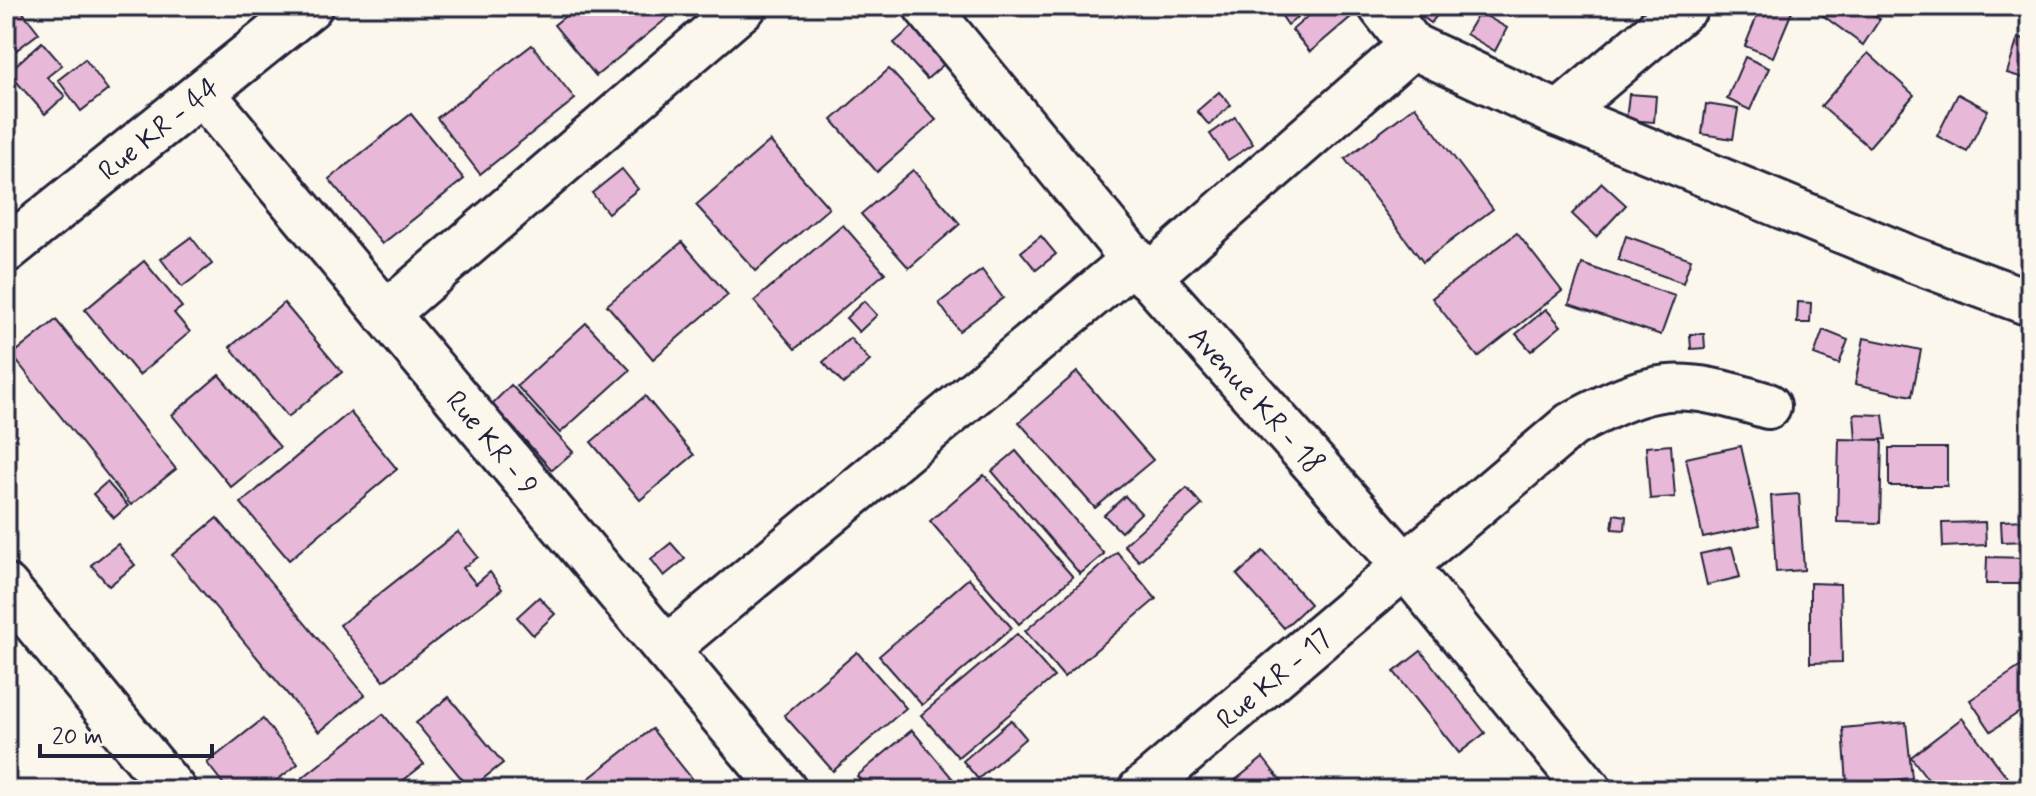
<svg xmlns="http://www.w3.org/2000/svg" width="2036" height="796" font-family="Mynerve,sans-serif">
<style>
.building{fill:#e8b8d8;stroke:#22223b;stroke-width:2}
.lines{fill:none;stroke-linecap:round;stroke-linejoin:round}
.minor-casing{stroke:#22223b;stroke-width:50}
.minor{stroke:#fbf7ec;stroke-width:44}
.labels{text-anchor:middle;stroke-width:6;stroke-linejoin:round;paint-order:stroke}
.street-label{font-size:28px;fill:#22223b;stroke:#fbf7ec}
</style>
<rect width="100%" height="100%" fill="#fbf7ec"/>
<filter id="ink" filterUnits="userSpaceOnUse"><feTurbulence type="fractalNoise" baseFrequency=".0125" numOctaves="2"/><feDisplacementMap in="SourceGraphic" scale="16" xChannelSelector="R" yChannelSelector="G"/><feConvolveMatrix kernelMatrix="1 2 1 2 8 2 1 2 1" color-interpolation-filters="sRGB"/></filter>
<g filter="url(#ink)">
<!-- building -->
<g class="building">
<path d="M6,6H18L39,33L6,58Z"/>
<path d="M578,6H671L676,11L596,76L554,25Z"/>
<path d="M1275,6H1311L1288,25Z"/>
<path d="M1320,6H1344L1352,16L1310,52L1292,30Z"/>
<path d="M1408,6H1444L1431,23Z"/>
<path d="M1761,6L1793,9L1773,57L1745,46Z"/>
<path d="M1810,6H1861L1880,19L1863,45Z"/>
<path d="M1479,12L1507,28L1495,51L1466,34Z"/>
<path d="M920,20L952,57L927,79L894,43Z"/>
<path d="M2018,38L2030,42V80L2007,73Z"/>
<path d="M42,42L62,65L47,77L65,96L45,114L8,72Z"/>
<path d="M532,45L575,99L480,174L437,118Z"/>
<path d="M1868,53L1914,95L1869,147L1821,106Z"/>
<path d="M1745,57L1769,68L1750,110L1727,99Z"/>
<path d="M85,59L108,90L81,111L58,80Z"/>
<path d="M889,69L936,120L877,172L832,120Z"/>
<path d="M1219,92L1231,105L1209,125L1197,111Z"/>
<path d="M1629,94L1656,96L1654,122L1626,120Z"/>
<path d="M1958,94L1988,110L1967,152L1937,136Z"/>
<path d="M1706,104L1738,109L1733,139L1702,134Z"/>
<path d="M1415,106L1493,209L1423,262L1345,159Z"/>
<path d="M411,114L464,179L382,244L329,179Z"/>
<path d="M1235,117L1253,144L1228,160L1210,134Z"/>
<path d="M770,141L829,208L756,271L696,205Z"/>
<path d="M622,169L638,189L608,213L592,193Z"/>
<path d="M913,170L960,224L909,268L861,214Z"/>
<path d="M1602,183L1626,205L1596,237L1572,214Z"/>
<path d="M843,225L885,273L795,349L754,301Z"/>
<path d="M1517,233L1562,291L1478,357L1432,298Z"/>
<path d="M1041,236L1056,254L1036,270L1021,252Z"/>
<path d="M1626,236L1691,259L1683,283L1618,260Z"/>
<path d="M191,237L212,264L182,287L161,259Z"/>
<path d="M682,242L728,295L653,359L607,305Z"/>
<path d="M144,261L182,307L174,313L190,332L139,375L85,310Z"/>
<path d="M1582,264L1675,296L1661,335L1569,304Z"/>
<path d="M982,270L1003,298L959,331L939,303Z"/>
<path d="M864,301L877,315L859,332L846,318Z"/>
<path d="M1798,302L1811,303L1810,323H1797Z"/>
<path d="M284,303L342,372L288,417L230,347Z"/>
<path d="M1546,309L1561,326L1531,351L1516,334Z"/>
<path d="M56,320L176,469L131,505L12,355Z"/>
<path d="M586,323L630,370L560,433L517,386Z"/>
<path d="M1823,330L1848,340L1839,364L1814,355Z"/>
<path d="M1690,334H1704L1705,348L1691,349Z"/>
<path d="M850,338L870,361L843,384L823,362Z"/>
<path d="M1864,338L1921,350L1912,396L1855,384Z"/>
<path d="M1077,372L1153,460L1095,508L1019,422Z"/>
<path d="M219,375L280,447L231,487L172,415Z"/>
<path d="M511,385L573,452L552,470L492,404Z"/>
<path d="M645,396L694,455L640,500L591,442Z"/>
<path d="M350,412L397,469L289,560L241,503Z"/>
<path d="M1854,414L1883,415L1886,439L1856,441Z"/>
<path d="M1839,439L1882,440L1880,523L1837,522Z"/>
<path d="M1671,445L1675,497L1650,499L1646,447Z"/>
<path d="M1741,446L1759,526L1703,538L1686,458Z"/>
<rect x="1889" y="448" width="58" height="38"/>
<path d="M1016,451L1104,554L1080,574L992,471Z"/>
<path d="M984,475L1073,577L1019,624L930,521Z"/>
<path d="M107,482L128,506L114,518L93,494Z"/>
<path d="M1187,488L1202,505L1139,561L1124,545Z"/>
<path d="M1799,494L1804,570L1776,572L1771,496Z"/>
<path d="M1125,496L1141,513L1121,532L1104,515Z"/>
<path d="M1614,514L1626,516L1625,530L1612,529Z"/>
<path d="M217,518L365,695L319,732L172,555Z"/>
<path d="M2029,520V541L2002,542L2001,521Z"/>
<path d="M1985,522L1986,545L1943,547L1942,523Z"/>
<path d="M458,532L478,557L463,568L476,584L490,572L502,589L384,681L340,625Z"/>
<path d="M671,543L685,559L664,576L651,559Z"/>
<path d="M118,544L135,565L109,586L91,565Z"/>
<path d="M1732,547L1740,577L1707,585L1700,554Z"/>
<path d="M1263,551L1310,604L1284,628L1237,575Z"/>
<path d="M1117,552L1156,599L1064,677L1025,631Z"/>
<path d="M1987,557L2030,558V584H1986Z"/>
<path d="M969,578L1012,628L922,705L879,656Z"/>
<path d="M1810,583L1840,584L1842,662L1810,663Z"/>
<path d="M539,597L555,614L533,635L517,617Z"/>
<path d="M1017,634L1054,677L958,757L921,715Z"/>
<path d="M1421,651L1485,733L1459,753L1394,672Z"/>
<path d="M857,652L906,708L833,771L784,715Z"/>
<path d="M2030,660V705L1991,731L1970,700Z"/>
<path d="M449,697L503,763L470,789L416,723Z"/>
<path d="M383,714L424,764L391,790H287Z"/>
<path d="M1962,718L2017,790H1936L1911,757Z"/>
<path d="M263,719L298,764L264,790H228L207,763Z"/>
<path d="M1011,720L1026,738L978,779L963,761Z"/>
<path d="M1906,722L1912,778L1847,784L1843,728Z"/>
<path d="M652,729L697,785L691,790H574Z"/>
<path d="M912,730L962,790H869L857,776Z"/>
<path d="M1263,758L1288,790H1223Z"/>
</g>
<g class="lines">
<defs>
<g id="minor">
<path d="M926,6L1134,260L1405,566L1589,790"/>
<path d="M1381,6L1412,46"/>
<path d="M202,93L784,790"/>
<path d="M1559,114L1686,6"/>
<path d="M6,250L310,6"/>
<path d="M1148,277L1412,46L1559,114L1914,260L2030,303"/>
<path d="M386,314L744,6"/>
<path d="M6,587L173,790"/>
<path d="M666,649L1134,260"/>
<path d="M1141,790L1571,425C1655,380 1677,378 1768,406"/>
</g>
</defs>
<!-- minor casing -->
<use href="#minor" class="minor-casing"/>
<!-- minor -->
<use href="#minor" class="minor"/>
</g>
</g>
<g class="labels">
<!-- street labels -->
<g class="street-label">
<text transform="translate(158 128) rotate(-39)" y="10">Rue KR - 44</text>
<text transform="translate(1257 399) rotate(48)" y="10">Avenue KR - 18</text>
<text transform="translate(493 442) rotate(50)" y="10">Rue KR - 9</text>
<text transform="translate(1273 678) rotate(-40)" y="10">Rue KR - 17</text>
</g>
</g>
<!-- margin -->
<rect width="2036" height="796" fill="none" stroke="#fbf7ec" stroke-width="32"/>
<rect x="16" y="16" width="2004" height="764" fill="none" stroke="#22223b" stroke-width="3" filter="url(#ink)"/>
<!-- scale -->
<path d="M40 744v12h172v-12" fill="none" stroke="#22223b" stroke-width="4"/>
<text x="52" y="744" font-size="24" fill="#22223b" stroke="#fbf7ec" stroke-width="6" paint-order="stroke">20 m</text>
</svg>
